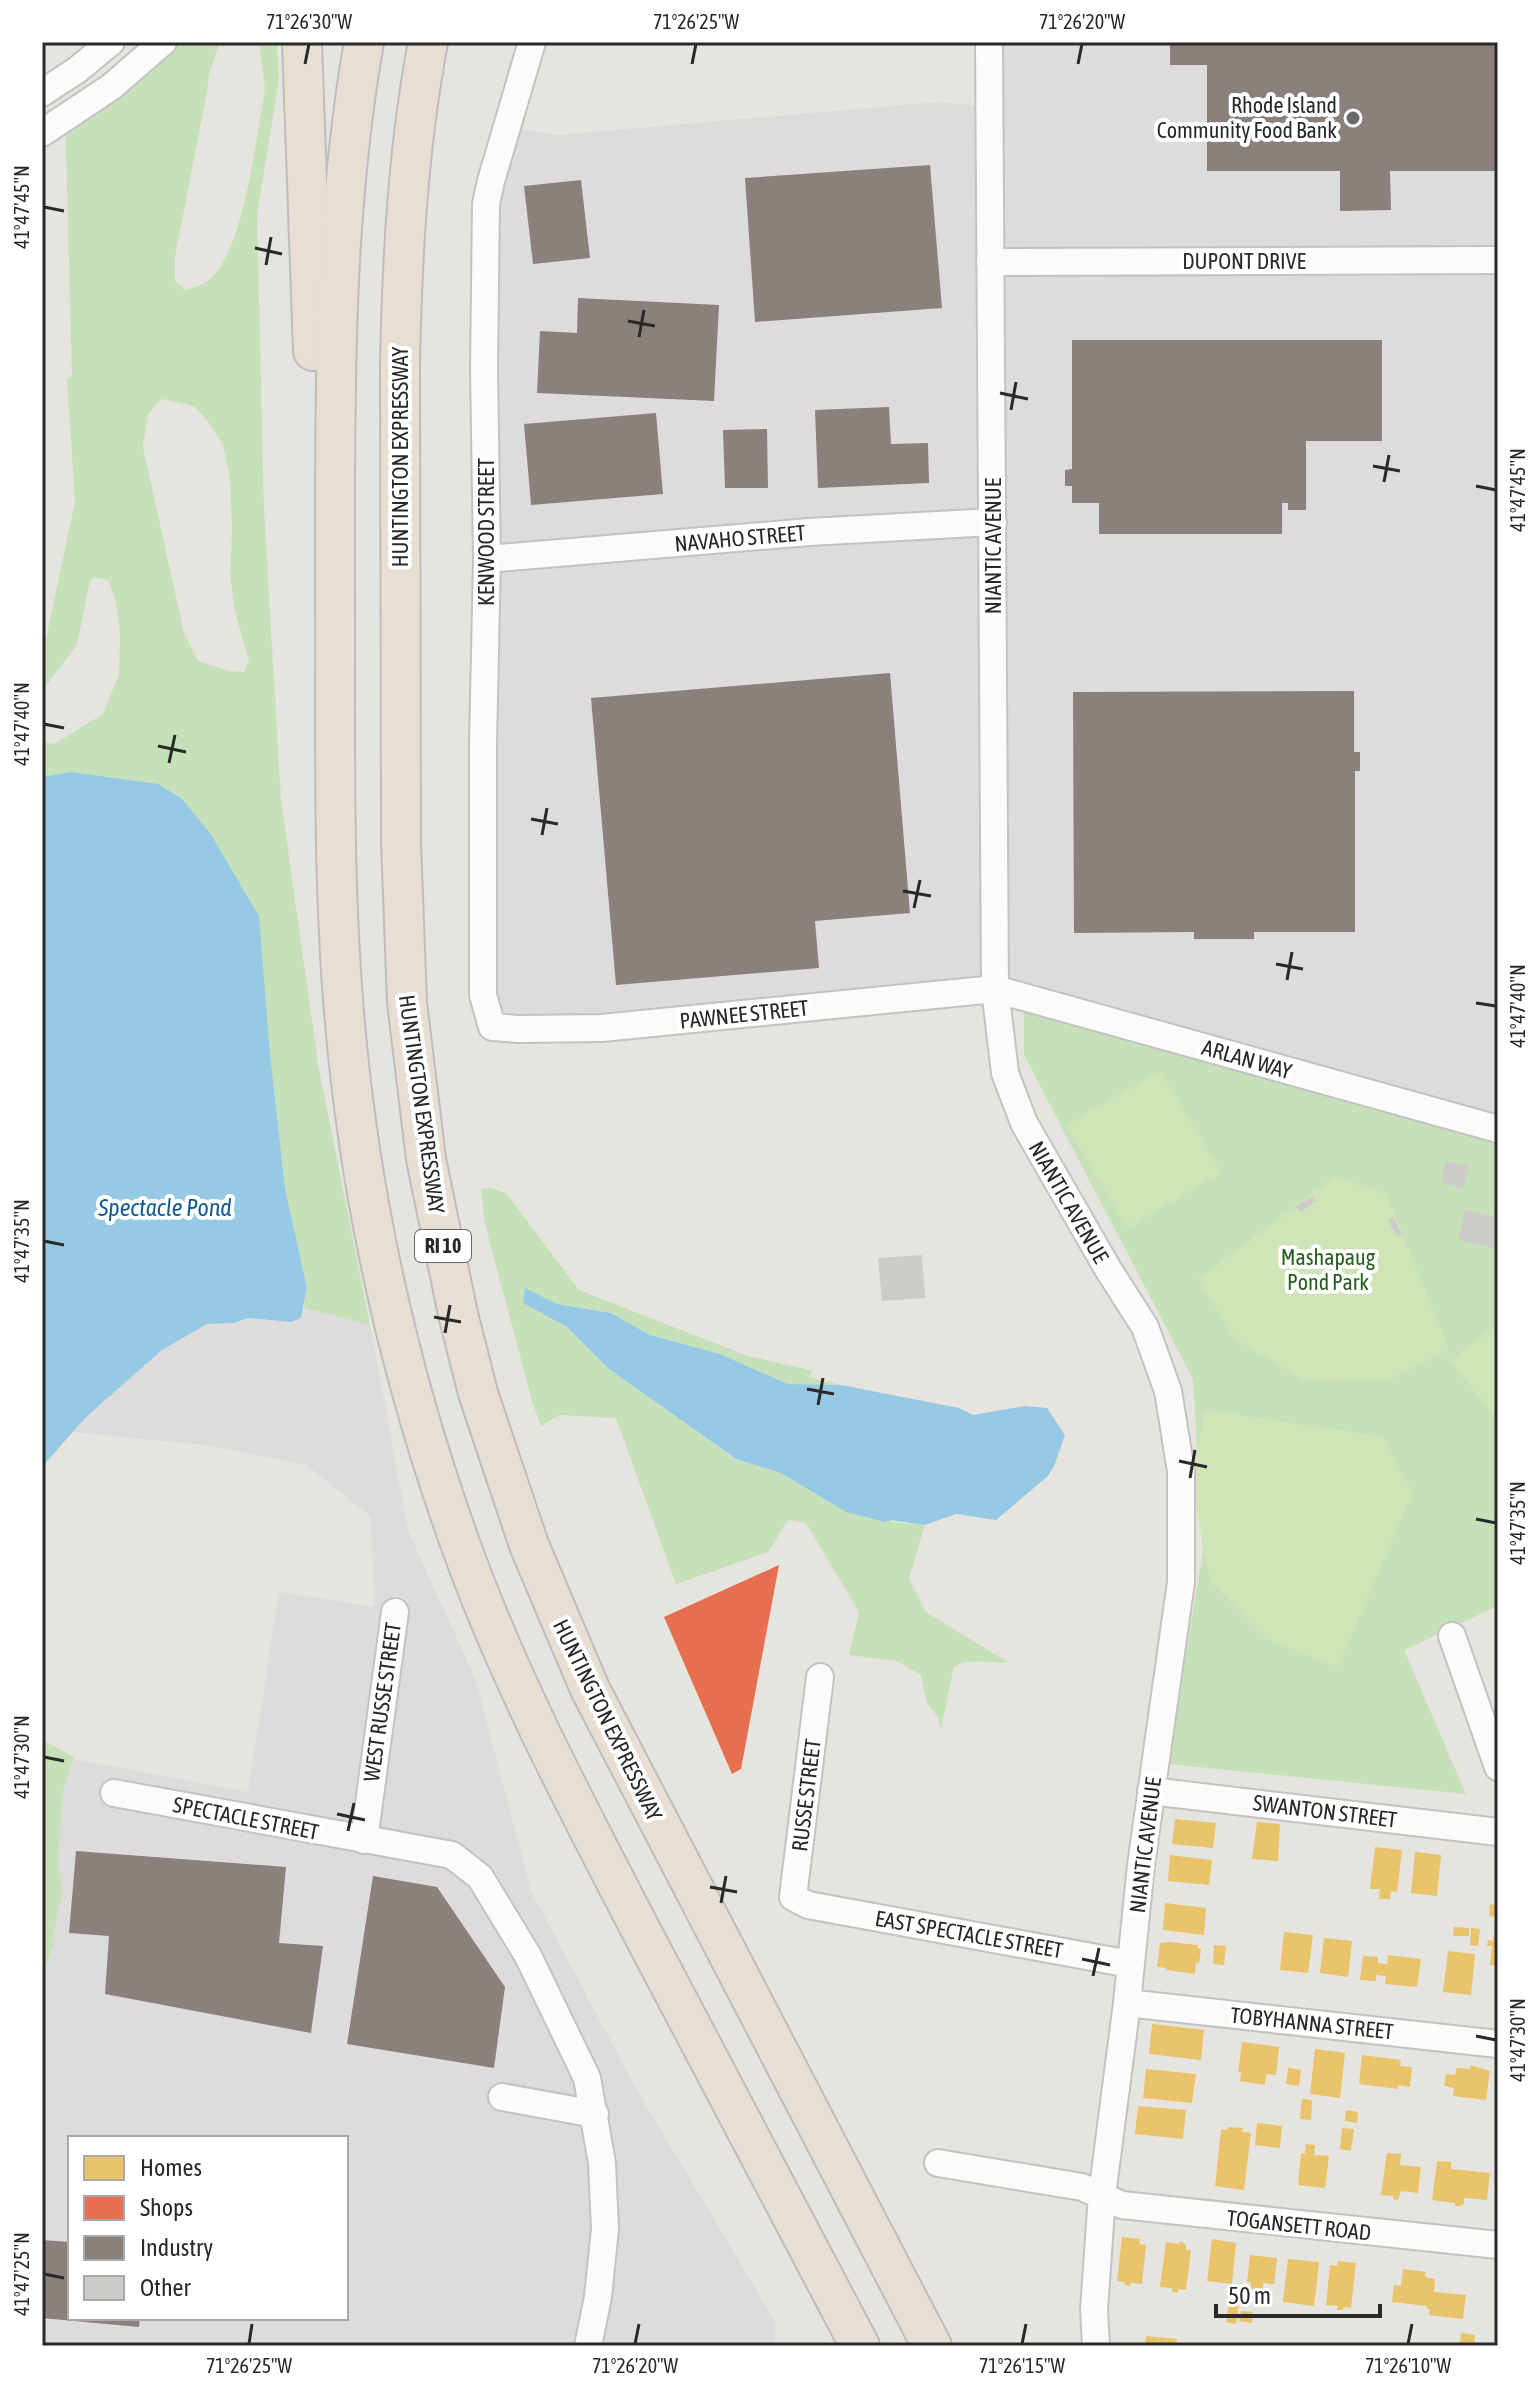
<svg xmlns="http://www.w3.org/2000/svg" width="1540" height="2388" font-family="'Asap Condensed',sans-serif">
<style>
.industrial{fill:#dedbdd;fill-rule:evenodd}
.green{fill:#c6e1b9;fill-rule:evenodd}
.pitch{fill:#cfe5b7}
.water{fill:#96cae4}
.homes{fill:#e9c46a}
.shops{fill:#e76f51}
.industry{fill:#8a817c}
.building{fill:#ceccc8}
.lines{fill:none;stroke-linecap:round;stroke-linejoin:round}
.minor-casing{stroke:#c4c3c3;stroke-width:30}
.highway-casing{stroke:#bfbebc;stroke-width:42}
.minor{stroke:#fbfbfa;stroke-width:26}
.highway{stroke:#e7ded4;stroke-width:38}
.ticks{fill:none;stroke:#292929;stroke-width:3}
.poi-dot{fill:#6b6a68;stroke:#fff;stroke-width:3}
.labels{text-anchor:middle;stroke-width:8;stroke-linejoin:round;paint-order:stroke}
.shield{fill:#fff;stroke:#696969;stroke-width:2}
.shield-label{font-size:20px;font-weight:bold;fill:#292929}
.poi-label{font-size:22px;fill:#292929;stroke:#fff;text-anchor:end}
.street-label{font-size:22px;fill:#292929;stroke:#fff}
.park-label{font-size:22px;fill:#26601e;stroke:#fff}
.water-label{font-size:24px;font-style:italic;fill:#155c90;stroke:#fff}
.neatline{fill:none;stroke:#292929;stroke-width:3}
.ticks-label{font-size:20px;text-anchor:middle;fill:#292929}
</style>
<rect width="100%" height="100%" fill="#e6e4de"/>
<!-- industrial -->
<g class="industrial">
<path d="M993,42H1498V1126L1002,989L499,1027L484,979L486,247L508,127L557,135L938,102L988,107Z"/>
<path d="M304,1308L370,1325L408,1531L475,1678L531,1891L638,2092L773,2318L776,2328L773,2346H42V1977L54,1945L52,1943L63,1890L58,1863L63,1791L73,1759L248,1792L279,1592L374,1607L375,1598L370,1516L307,1465L213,1446L72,1432L85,1418L162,1350L207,1324L234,1323L248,1318L291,1322L301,1318ZM70,2138H346V2318H70Z"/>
</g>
<!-- green -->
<g class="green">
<path d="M153,42H220L209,74L207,91L175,257V281L185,290C191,288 198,287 203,284C242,264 254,149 262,108L265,88L259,42H277L279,79L257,216L264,509L281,800L318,1064L370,1325L304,1308L307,1288L285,1188L270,1054L70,772L42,777V742L54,744L103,714L119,674L120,634L116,602L108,580L93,577L89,585L77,645L42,691V645L46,639L75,502L67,379L72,376L65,112ZM161,399L194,406L207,420L223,445L230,478L232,530L230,574L235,612L249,661L244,672L230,671L198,661L184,633L143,447L148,414Z"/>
<path d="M1024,1010L1498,1141V1606L1404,1650L1466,1794L1168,1764L1203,1551L1193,1379L1024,1055Z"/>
<path d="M490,1188L506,1193L579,1290L745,1355L813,1371L809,1377L841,1385L788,1384L720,1354L650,1335L611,1313L557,1304L525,1289L523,1303L567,1327L609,1369L735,1459L781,1473L846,1512L891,1520V1522L925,1525L909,1578L926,1612L1009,1663C994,1663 964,1658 954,1667L941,1729L938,1717L927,1704L921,1675L897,1661L849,1655L859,1612L806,1523L788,1520L768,1552L676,1584L616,1418L559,1415L541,1426L532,1401L485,1224L481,1189Z"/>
<path d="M42,1740L74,1757L63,1791L58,1863L63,1890L52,1942L54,1944L42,1977Z"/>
</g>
<!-- pitch -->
<g class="pitch">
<path d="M1160,1071L1221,1172L1127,1228L1066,1125Z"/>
<path d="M1335,1177L1386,1194L1449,1349L1389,1379L1303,1380L1234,1337L1198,1279Z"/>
<path d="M1498,1324V1420L1450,1361Z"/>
<path d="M1205,1410L1383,1437L1412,1493L1338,1667L1267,1639L1210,1581L1191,1482Z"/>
</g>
<!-- water -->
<g class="water">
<path d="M70,772L158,784L182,799L210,833L259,916L270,1054L285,1188L307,1288L301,1318L291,1322L248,1318L234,1323L207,1324L162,1350L85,1418L42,1467V777Z"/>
<path d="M525,1288L557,1304L611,1313L650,1335L720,1354L788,1384L841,1385L959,1408L973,1415L1025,1406L1047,1408L1065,1435L1054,1466L1048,1476L996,1520L956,1514L925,1525L890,1520L885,1522L846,1512L781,1473L736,1459L609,1369L567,1327L523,1303Z"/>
</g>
<!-- homes -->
<g class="homes">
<path d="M1175,1819L1216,1823L1213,1848L1172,1844Z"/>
<path d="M1257,1822L1280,1824L1278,1861L1252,1859Z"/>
<path d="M1375,1847L1402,1850L1397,1892L1391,1891L1390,1899H1379L1380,1889H1370Z"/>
<path d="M1415,1852L1441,1855L1437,1896L1411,1893Z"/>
<path d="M1170,1855L1212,1860L1209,1885L1168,1881Z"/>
<path d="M1165,1903L1206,1908L1204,1935L1163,1930Z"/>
<path d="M1490,1904L1498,1906V1966L1490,1965L1492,1946H1487L1488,1940L1493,1941L1496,1917L1489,1916Z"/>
<path d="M1454,1927L1469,1928V1936H1453Z"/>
<path d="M1471,1928L1480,1929L1478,1946L1470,1945Z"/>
<path d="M1284,1932L1313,1935L1308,1973L1280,1970Z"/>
<path d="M1324,1938L1352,1941L1348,1977L1320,1973Z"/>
<path d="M1169,1942L1198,1945V1948L1201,1949L1199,1963L1196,1962L1195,1974L1166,1970V1968L1157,1967L1160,1943Z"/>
<path d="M1214,1945L1226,1946L1224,1965L1213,1964Z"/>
<path d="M1448,1951L1475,1954L1471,1995L1443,1992Z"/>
<path d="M1388,1955L1421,1959L1417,1987L1385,1984L1386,1976L1376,1975V1981L1360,1980L1363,1956L1378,1957V1963L1387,1964Z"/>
<path d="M1152,2024L1204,2030L1201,2060L1149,2054Z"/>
<path d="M1242,2042L1279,2047L1276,2075L1266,2074L1265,2085L1240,2081L1241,2072H1238Z"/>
<path d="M1315,2049L1345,2053L1340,2098L1310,2094Z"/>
<path d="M1362,2055L1401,2060L1400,2066L1412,2067L1410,2087L1398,2085V2089L1359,2084Z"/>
<path d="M1470,2065L1490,2071L1486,2100L1453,2096L1454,2088L1444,2086L1446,2074L1455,2075L1457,2068L1470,2069Z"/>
<path d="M1288,2068L1301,2070L1299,2086L1286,2084Z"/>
<path d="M1146,2069L1196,2074L1192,2103L1143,2098Z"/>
<path d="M1302,2099L1312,2100L1311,2120L1300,2119Z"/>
<path d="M1138,2106L1186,2110L1183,2139L1135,2134Z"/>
<path d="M1346,2110L1358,2112L1357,2123L1345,2121Z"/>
<path d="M1257,2123L1282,2126L1280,2148L1255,2145Z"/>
<path d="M1228,2127L1243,2128L1242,2132L1251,2133L1244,2190L1215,2186L1221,2129L1227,2130Z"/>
<path d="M1342,2128L1354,2129L1351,2151L1340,2149Z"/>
<path d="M1306,2144L1315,2145L1314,2155L1329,2156L1325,2188L1298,2185L1301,2153L1305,2154Z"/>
<path d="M1387,2153L1401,2154L1400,2165L1421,2167L1418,2193L1401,2191L1398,2200L1393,2199V2196L1381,2195Z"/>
<path d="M1437,2161L1451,2162V2169L1490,2173L1487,2200L1464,2198V2204L1461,2206H1455V2203L1432,2200Z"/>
<path d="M1122,2237L1140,2239L1139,2244L1146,2245L1142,2284L1130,2283V2286L1125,2285V2282L1117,2281Z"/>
<path d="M1212,2239L1236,2243L1232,2284L1207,2281Z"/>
<path d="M1180,2241L1186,2245V2250H1191L1186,2290L1178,2289V2293L1172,2292V2288L1160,2287L1166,2242L1179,2244Z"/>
<path d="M1250,2255L1277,2258L1274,2284L1263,2283V2291L1250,2289L1251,2282H1247Z"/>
<path d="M1288,2259L1319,2262L1314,2306L1283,2302Z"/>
<path d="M1338,2261L1356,2263L1351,2308L1344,2307L1343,2310H1337L1338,2306L1326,2305L1330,2265L1337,2266Z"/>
<path d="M1403,2269L1426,2272L1425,2277L1435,2279L1434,2292L1466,2295L1463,2319L1429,2315L1430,2309H1427V2306L1392,2302L1394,2285L1401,2286Z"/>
<path d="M1229,2303L1239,2304L1236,2324L1226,2322Z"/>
<path d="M1241,2311L1253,2312L1252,2323L1239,2321Z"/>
<path d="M1461,2333L1475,2335L1474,2346L1460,2345Z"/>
<path d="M1146,2336L1177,2339V2346H1145Z"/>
</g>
<!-- shops -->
<path class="shops" d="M779,1565L741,1769L732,1774L664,1617Z"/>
<!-- industry -->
<g class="industry">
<path d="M1170,42H1498V171H1390L1391,210L1340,211V171H1207V65H1170Z"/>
<path d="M930,165L942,308L755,322L745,178Z"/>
<path d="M581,180L590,258L533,264L524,186Z"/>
<path d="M578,298L719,305L714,401L537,393L540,331L577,333Z"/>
<path d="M1072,340H1382V441H1306V510H1288V503H1282V534H1099V503H1072V486H1065V470L1072,469Z"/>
<path d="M889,407L891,444L928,443L929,483L818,488L815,410Z"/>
<path d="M656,413L663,494L531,505L524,424Z"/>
<path d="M767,429L768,488H725L723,430Z"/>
<path d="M890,673L910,913L815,921L819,968L616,985L591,698Z"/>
<path d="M1354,691V752H1360V771H1355V932H1254V939H1194V932L1074,933L1073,692Z"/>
<path d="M76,1851L286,1867L279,1943L323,1946L311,2033L105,1994L109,1936L69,1933Z"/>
<path d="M373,1876L437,1887L505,1987L494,2068L347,2044Z"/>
<path d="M42,2240L70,2242V2318H140L139,2327L42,2318Z"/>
</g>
<!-- building -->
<g class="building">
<path d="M1446,1161L1469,1167L1463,1189L1440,1183Z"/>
<path d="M1313,1196L1316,1201L1300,1212L1296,1206Z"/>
<path d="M1465,1210L1498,1217L1494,1248L1458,1240Z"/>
<path d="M1393,1217L1402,1235L1397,1237L1388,1220Z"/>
<path d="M922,1255L925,1298L882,1301L878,1258Z"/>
</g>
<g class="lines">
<defs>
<g id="minor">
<path d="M532,42L491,181L486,204L484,369L487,559L483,745V995L492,1027L519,1029L602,1028L995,989L1498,1129"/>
<path d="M989,42L995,989L1005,1073L1024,1123L1108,1269L1145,1327L1168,1391L1181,1471V1582L1141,1865L1127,2003L1102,2195L1094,2310L1096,2346"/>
<path d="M42,93L77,70L111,42"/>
<path d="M42,133L111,87L163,42"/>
<path d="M990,262L1498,260"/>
<path d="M487,559L809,532L993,522"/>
<path d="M1452,1636L1498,1767"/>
<path d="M820,1677L793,1897L808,1905L1130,1964"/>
<path d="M1151,1791L1498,1832"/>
<path d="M114,1793L452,1855L480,1877L528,1956L587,2078L602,2163L605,2229L598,2297L588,2346"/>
<path d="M364,1840L395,1612"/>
<path d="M1127,2003L1498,2044"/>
<path d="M502,2097L595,2114"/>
<path d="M938,2163L1082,2187L1122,2205L1498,2245"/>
</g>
<g id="highway">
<path d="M302,42L313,351"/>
<path d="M364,42C333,218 335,396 335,574C336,716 332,858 343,999C357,1184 397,1368 460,1543C509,1680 578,1809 645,1938C717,2074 788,2210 860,2346"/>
<path d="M428,42C408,149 402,257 400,365L401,843L407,1002L426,1159L458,1314L478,1393L529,1545L590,1689L932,2346"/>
</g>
</defs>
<!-- minor casing -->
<use href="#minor" class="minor-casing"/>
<!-- highway casing -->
<use href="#highway" class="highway-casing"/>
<!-- minor -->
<use href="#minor" class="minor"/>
<!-- highway -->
<use href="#highway" class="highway"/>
</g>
<!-- ticks -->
<path class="ticks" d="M305,64L309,44M692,64L696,44M1078,64L1082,44M44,207L64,211M255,248L282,254M266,265L271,237M628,321L655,326M639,337L644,310M1000,393L1028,399M1011,410L1016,382M1373,466L1400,471M1384,482L1389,455M1476,486L1496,490M44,724L64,728M158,746L186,752M169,763L175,735M531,819L558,824M542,835L547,808M903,891L931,896M914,908L920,880M1276,964L1303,969M1287,980L1292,952M1476,1003L1496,1006M44,1241L64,1245M434,1317L461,1322M445,1333L450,1305M807,1389L834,1394M818,1405L823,1378M1179,1461L1207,1467M1190,1478L1195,1450M1476,1519L1496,1523M44,1757L64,1761M337,1814L365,1820M348,1831L354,1803M710,1887L737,1892M721,1903L726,1876M1082,1959L1110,1965M1093,1976L1099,1948M1476,2036L1496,2040M44,2274L64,2278M249,2344L252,2324M635,2344L639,2324M1022,2344L1026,2324M1408,2344L1412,2324"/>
<!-- markers -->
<circle class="poi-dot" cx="1353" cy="118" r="8"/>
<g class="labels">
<!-- shield labels -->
<rect class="shield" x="415" y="1230" width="56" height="32" rx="6"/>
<g class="shield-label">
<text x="443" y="1253">RI 10</text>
</g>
<!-- poi labels -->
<g class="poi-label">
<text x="1337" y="113">Rhode Island<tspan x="1337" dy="25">Community Food Bank</tspan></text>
</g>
<!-- street labels -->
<g class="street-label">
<text x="1244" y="269">DUPONT DRIVE</text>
<text transform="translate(400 457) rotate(-90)" y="8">HUNTINGTON EXPRESSWAY</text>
<text transform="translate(486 532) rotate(-90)" y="8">KENWOOD STREET</text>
<text transform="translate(740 538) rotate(-5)" y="8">NAVAHO STREET</text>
<text transform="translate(993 546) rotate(-90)" y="8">NIANTIC AVENUE</text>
<text transform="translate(744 1014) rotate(-6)" y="8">PAWNEE STREET</text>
<text transform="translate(1247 1059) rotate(16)" y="8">ARLAN WAY</text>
<text transform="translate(422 1104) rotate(82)" y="8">HUNTINGTON EXPRESSWAY</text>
<text transform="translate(1069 1202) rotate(60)" y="8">NIANTIC AVENUE</text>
<text transform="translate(382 1702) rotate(-82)" y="8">WEST RUSSE STREET</text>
<text transform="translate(608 1720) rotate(64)" y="8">HUNTINGTON EXPRESSWAY</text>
<text transform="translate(806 1795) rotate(-83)" y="8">RUSSE STREET</text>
<text transform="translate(1325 1811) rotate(7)" y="8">SWANTON STREET</text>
<text transform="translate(246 1818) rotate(11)" y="8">SPECTACLE STREET</text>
<text transform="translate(1145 1845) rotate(-83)" y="8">NIANTIC AVENUE</text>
<text transform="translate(969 1934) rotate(10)" y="8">EAST SPECTACLE STREET</text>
<text transform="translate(1312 2023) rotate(6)" y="8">TOBYHANNA STREET</text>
<text transform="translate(1299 2225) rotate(6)" y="8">TOGANSETT ROAD</text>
</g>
<!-- park labels -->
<g class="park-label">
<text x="1328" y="1265">Mashapaug<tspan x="1328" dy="25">Pond Park</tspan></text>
</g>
<!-- water labels -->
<g class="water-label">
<text x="165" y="1216">Spectacle Pond</text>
</g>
</g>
<!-- border -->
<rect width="1540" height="2388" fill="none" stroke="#ffffff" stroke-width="88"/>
<!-- legend -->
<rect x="68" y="2136" width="280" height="184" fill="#ffffff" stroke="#a9a9a9" stroke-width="2"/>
<rect x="84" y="2156" width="40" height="24" fill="#e9c46a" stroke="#a9a9a9" stroke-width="2"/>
<text x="140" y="2176" font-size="24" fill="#292929">Homes</text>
<rect x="84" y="2196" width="40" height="24" fill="#e76f51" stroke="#a9a9a9" stroke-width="2"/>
<text x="140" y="2216" font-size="24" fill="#292929">Shops</text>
<rect x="84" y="2236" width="40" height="24" fill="#8a817c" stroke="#a9a9a9" stroke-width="2"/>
<text x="140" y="2256" font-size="24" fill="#292929">Industry</text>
<rect x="84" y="2276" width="40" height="24" fill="#ceccc8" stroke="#a9a9a9" stroke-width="2"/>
<text x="140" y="2296" font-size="24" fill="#292929">Other</text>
<!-- scale -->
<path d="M1216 2304v12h164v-12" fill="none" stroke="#292929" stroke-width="4"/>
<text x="1228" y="2304" font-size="24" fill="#292929" stroke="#ffffff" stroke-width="6" paint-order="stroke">50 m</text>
<rect x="44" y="44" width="1452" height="2300" class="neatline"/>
<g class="ticks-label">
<text x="309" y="29">71°26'30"W</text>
<text x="696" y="29">71°26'25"W</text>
<text x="1082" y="29">71°26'20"W</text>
<text transform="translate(22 207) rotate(-90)" y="7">41°47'45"N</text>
<text transform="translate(1518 490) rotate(-90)" y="7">41°47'45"N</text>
<text transform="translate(22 724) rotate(-90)" y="7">41°47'40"N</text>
<text transform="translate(1518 1006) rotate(-90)" y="7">41°47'40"N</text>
<text transform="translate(22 1241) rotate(-90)" y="7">41°47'35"N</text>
<text transform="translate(1518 1523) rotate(-90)" y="7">41°47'35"N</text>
<text transform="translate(22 1757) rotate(-90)" y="7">41°47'30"N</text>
<text transform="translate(1518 2040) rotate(-90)" y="7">41°47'30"N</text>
<text transform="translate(22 2274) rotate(-90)" y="7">41°47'25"N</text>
<text x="249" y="2373">71°26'25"W</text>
<text x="635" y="2373">71°26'20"W</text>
<text x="1022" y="2373">71°26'15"W</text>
<text x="1408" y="2373">71°26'10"W</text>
</g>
</svg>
